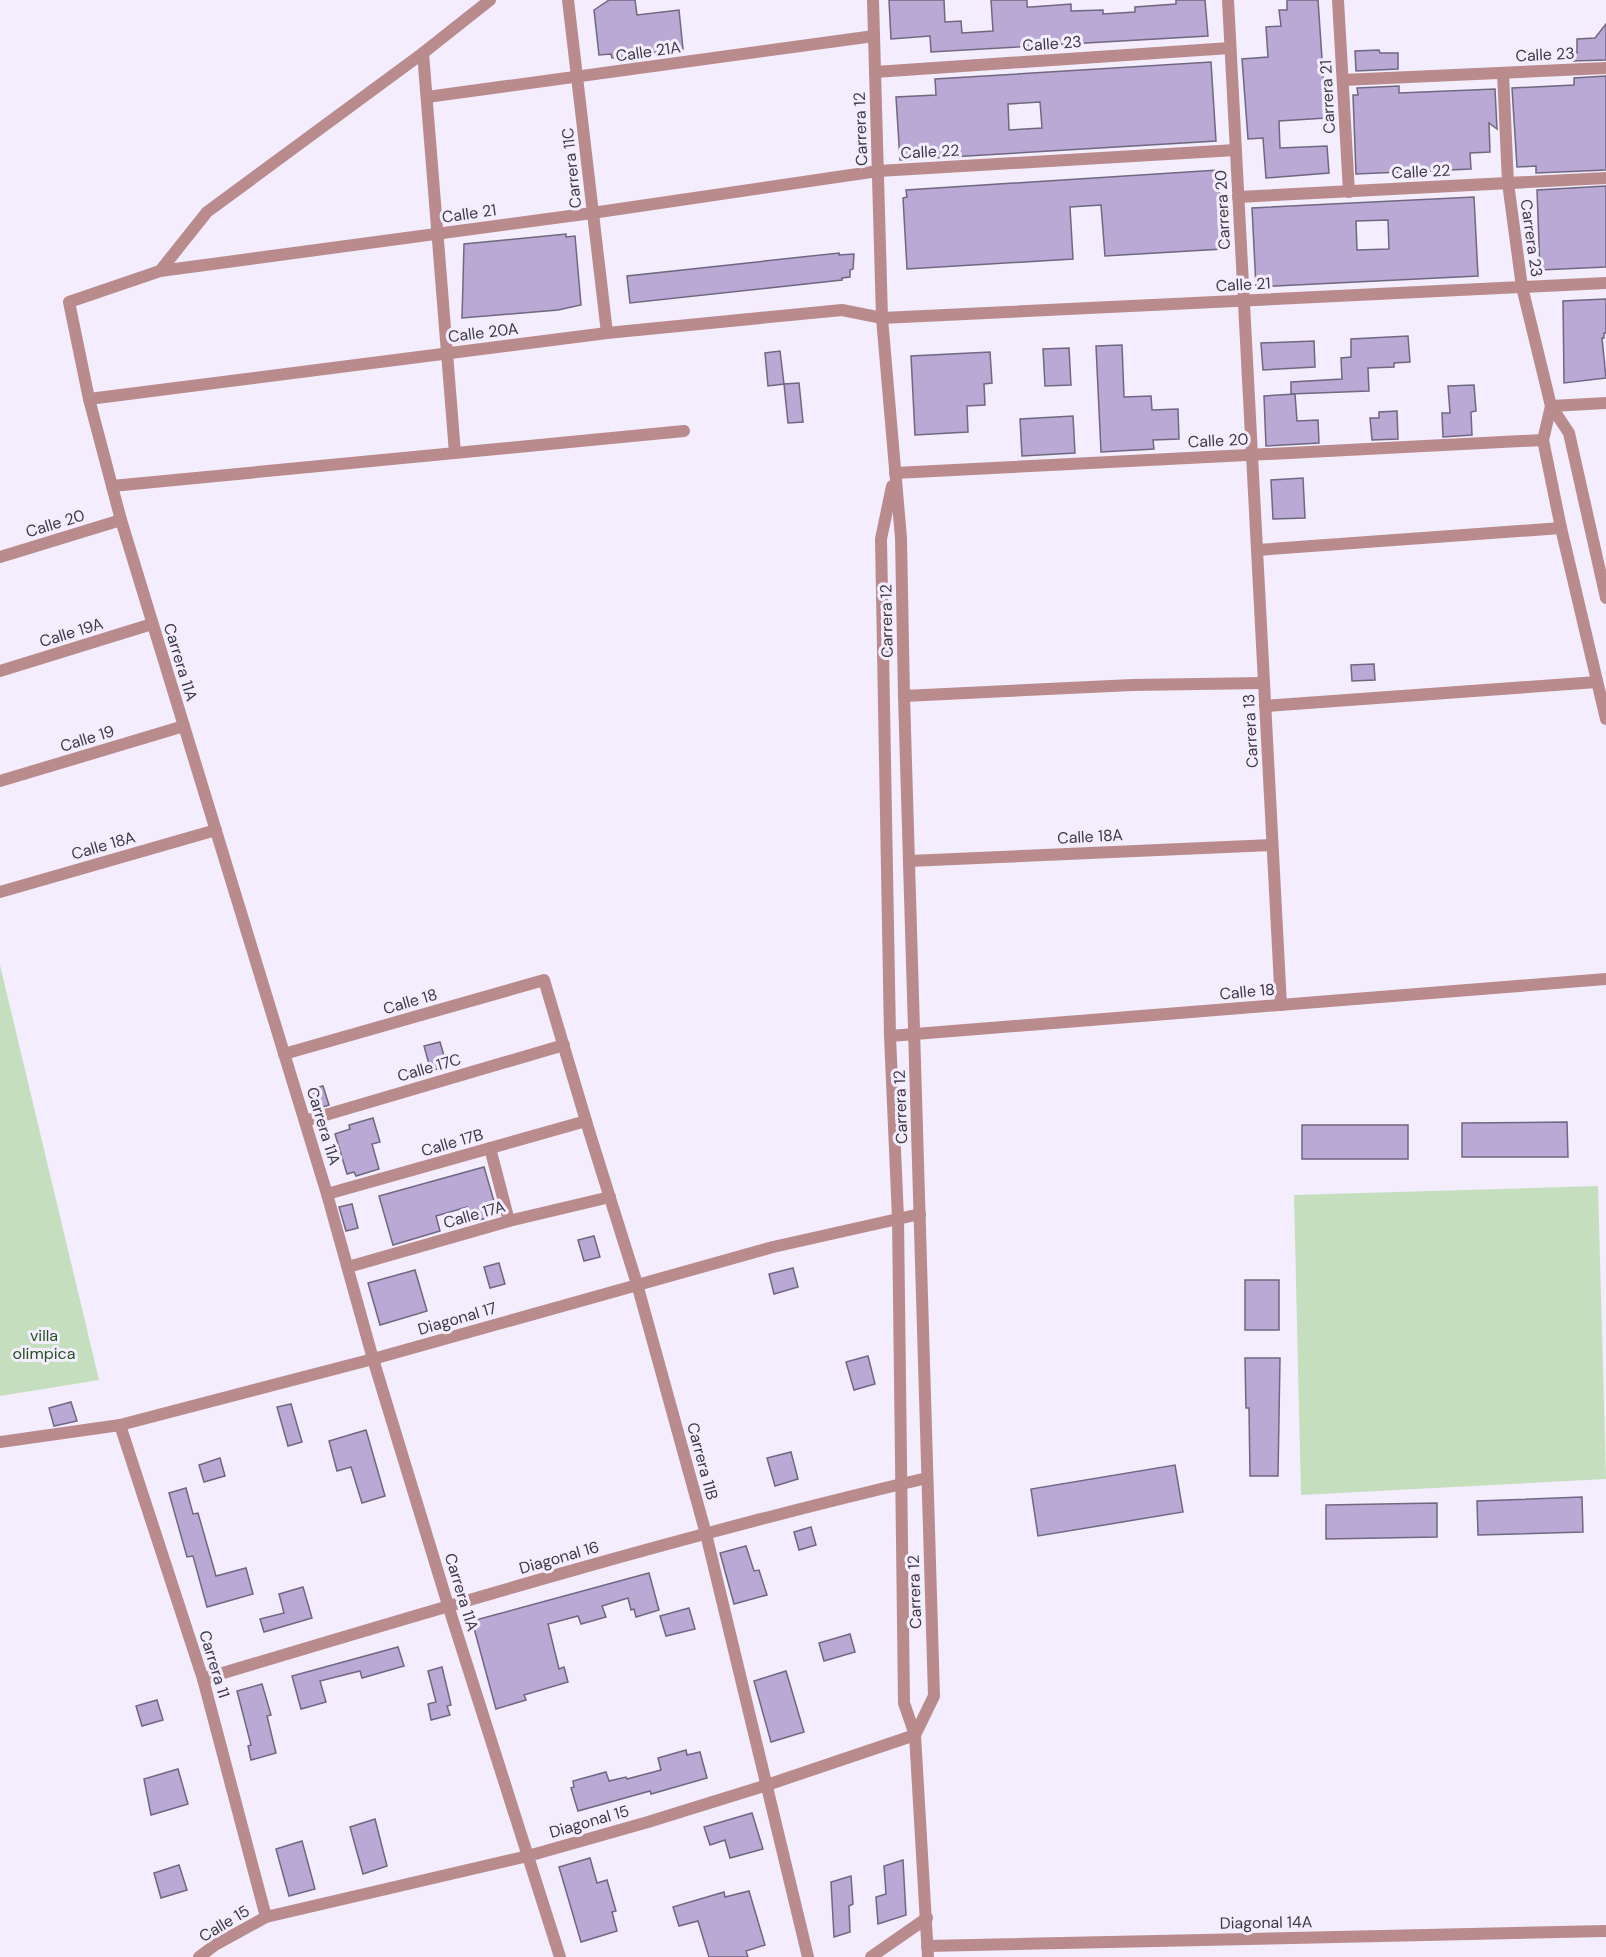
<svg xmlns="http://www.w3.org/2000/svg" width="1606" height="1957" font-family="'DM Sans',sans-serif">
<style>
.green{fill:#c5debe}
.building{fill:#baa8d5;stroke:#706780;stroke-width:1.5;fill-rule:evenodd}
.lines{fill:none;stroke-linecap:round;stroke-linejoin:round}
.minor{stroke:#ba8b8d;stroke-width:12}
.labels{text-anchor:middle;stroke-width:6;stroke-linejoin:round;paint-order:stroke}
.street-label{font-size:16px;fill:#3e3a45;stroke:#f3edfe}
.park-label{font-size:16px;fill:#27511b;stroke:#f3edfe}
</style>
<rect width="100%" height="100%" fill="#f3edfe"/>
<!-- green -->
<g class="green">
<path d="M0,965L99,1380L0,1396Z"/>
<path d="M1598,1186L1606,1479L1301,1495L1294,1195Z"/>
</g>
<!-- building -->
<g class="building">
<path d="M609,0H635L637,15L679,10L683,49L612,58L611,54L599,55L594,10Z"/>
<path d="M889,0H944L945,22L961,21L962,33L993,31L991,0H1027V7H1031L1071,4V11L1103,10V14L1135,12V7L1176,4V0H1205L1208,36L931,52L930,36L891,39Z"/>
<path d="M1287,0H1318L1326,118L1279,121L1280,148L1327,146L1329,173L1266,178L1263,138L1248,139L1242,59L1268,57L1266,27L1281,26L1279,10H1287Z"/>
<path d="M1606,24V60L1573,61V53H1577V39L1595,38Z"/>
<path d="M1379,50L1380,53H1398V69L1356,71L1355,51Z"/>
<path d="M1211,62L1216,141L900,160L896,97L936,95L935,79ZM1040,102L1042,128L1009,130L1008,104Z"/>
<path d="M1606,76V170L1536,173V166L1517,167L1512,88L1574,85V78Z"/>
<path d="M1399,86V93L1495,89L1497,129L1489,123L1490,152L1470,153L1471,169L1356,174L1353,95H1358L1357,88Z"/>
<path d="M1218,170L1223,249L1105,256L1101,205L1070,207L1073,259L907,269L903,198L907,197L906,190Z"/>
<path d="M1606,186V267L1540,270L1537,190Z"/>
<path d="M1474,197L1478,276L1256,287L1252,208ZM1388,220L1389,249L1357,250L1356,221Z"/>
<path d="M566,234V237L575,236L581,305L558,310L462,318L464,244Z"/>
<path d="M839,253V255L854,254L853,269L850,270V277L842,278V280L630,303L627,276Z"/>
<path d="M1606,299V333H1604V338H1602L1606,378L1564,383L1563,301Z"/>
<path d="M1408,336L1410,362L1394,363V367L1368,368L1369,391L1291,394V382L1342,379L1341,358L1351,357V339Z"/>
<path d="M1314,341L1315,367L1263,370L1261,343Z"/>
<path d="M1122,345L1124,397L1151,396L1152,410L1178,409L1179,439L1153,440L1154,449L1101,452L1096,346Z"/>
<path d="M1069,348L1071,385L1045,386L1043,349Z"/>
<path d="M780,351L784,384L768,386L765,353Z"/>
<path d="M990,352L992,383L984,384L985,405L967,406L968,432L915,435L911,356Z"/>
<path d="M799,383L803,422L788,423L784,384Z"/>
<path d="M1474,385L1476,411L1471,412L1472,435L1443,437L1442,413H1450L1448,386Z"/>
<path d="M1295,394L1297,421L1318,420L1319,443L1266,446L1264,396Z"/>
<path d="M1397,411L1398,439L1372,440L1370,418H1379V412Z"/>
<path d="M1073,416L1075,453L1022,456L1020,419Z"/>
<path d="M1303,478L1305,518L1273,519L1271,480Z"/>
<path d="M1374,664L1375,680L1352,681L1351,665Z"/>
<path d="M440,1042L447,1066L431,1071L424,1046Z"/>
<path d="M323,1086L329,1105L313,1110L308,1090Z"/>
<path d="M373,1118L380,1142L372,1144L379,1169L356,1176L354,1172L347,1174L335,1134L350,1129L349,1125Z"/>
<path d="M1567,1122L1568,1157H1462V1123Z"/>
<rect x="1302" y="1125" width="106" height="34"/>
<path d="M484,1167L498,1215L471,1222L467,1207L436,1216L440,1231L393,1245L379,1196Z"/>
<path d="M352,1204L358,1228L346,1231L339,1207Z"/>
<path d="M594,1236L600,1257L584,1261L578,1240Z"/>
<path d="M499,1263L505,1284L490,1288L484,1267Z"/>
<path d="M793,1268L798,1287L774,1294L769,1274Z"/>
<path d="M415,1270L427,1311L380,1325L368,1283Z"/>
<rect x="1245" y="1280" width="34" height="50"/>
<path d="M868,1356L875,1384L854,1390L846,1362Z"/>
<path d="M1245,1358H1280L1278,1476H1250L1249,1408H1246Z"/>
<path d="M71,1402L77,1421L54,1426L49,1408Z"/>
<path d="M291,1404L302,1442L288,1446L277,1407Z"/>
<path d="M366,1430L385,1496L362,1503L351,1467L337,1471L329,1441Z"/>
<path d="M791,1452L798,1479L775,1486L767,1458Z"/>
<path d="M220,1458L225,1476L204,1482L199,1465Z"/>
<path d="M1175,1465L1183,1512L1038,1536L1031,1489Z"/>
<path d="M186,1488L193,1514L198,1513L216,1576L246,1568L253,1594L207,1607L193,1556L187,1557L169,1493Z"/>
<path d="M1582,1497L1583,1532L1478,1535L1477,1501Z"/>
<path d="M1437,1503V1537L1326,1539V1505Z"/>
<path d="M811,1527L816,1545L799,1550L794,1532Z"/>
<path d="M746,1546L754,1571L759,1570L767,1595L734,1604L720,1553Z"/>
<path d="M649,1573L659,1610L636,1617L634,1609L631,1610L628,1598L602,1606L606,1617L581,1624L578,1616L548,1624L559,1669L564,1667L568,1682L524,1695L526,1700L496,1709L472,1621Z"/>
<path d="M303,1587L312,1618L264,1632L260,1619L284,1613L279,1594Z"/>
<path d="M689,1608L695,1629L666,1636L660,1616Z"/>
<path d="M850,1634L855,1652L824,1661L819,1643Z"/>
<path d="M398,1647L404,1666L362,1678L360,1671L320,1681L326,1702L301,1709L292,1676Z"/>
<path d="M442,1667L451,1705L447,1706L450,1715L431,1720L428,1704L436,1702L428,1671Z"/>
<path d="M786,1671L804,1732L771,1742L754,1681Z"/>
<path d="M262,1684L271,1715L267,1716L276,1753L251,1760L248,1746L251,1745L237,1691Z"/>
<path d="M157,1700L163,1720L142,1726L136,1706Z"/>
<path d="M686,1750L687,1755L700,1752L707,1778L651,1794L650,1791L578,1811L571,1788L574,1787L573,1781L606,1772L609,1781L626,1777L627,1779L661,1770L658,1758Z"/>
<path d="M178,1769L188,1804L151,1815L144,1779Z"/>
<path d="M752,1813L763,1849L730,1858L725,1840L710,1845L704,1827Z"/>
<path d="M375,1819L387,1866L363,1874L350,1827Z"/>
<path d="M302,1841L315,1889L289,1896L276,1849Z"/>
<path d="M590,1858L597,1883L607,1880L616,1911L612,1912L617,1931L581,1942L559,1867Z"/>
<path d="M903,1860L906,1915L878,1924L876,1897L886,1894L884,1866Z"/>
<path d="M179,1865L187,1890L161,1898L154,1873Z"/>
<path d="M851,1876L853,1904L849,1906L850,1932L834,1937L831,1882Z"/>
<path d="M749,1891L765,1945L746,1951L748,1957H709L698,1921L679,1926L673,1907L724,1892L725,1897Z"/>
</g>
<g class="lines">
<!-- minor -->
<g class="minor">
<path d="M568,0L607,333"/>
<path d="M873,0L882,318L901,538L904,696L934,1696L915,1735"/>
<path d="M1228,0L1281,1005"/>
<path d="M1338,0L1349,192"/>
<path d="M423,53L455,453"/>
<path d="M875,72L1230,48"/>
<path d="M1503,73L1508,183L1522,287L1551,406L1569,433L1606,598"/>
<path d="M1343,80L1606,68"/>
<path d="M427,97L874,36"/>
<path d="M1238,197L1606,178"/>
<path d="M160,271L207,212L423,53L490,0"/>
<path d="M89,399L607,333L842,310L882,318L1606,283"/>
<path d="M1551,406L1543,440L1561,528L1606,719"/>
<path d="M1551,406L1606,403"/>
<path d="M895,473L1543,440"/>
<path d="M112,486L684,431"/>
<path d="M892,486L881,539L890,1036L898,1218L904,1703L915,1735L928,1957"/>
<path d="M1257,550L1561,528"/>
<path d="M0,557L121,520"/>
<path d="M0,671L152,624"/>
<path d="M904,696L1132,685L1264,683"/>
<path d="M1265,706L1597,682"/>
<path d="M0,781L184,726"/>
<path d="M909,861L1272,845"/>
<path d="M0,892L216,830"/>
<path d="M890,1036L1606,979"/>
<path d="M284,1054L544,980L589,1131L637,1284L706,1534L808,1957"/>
<path d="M305,1121L564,1045"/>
<path d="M490,1148L509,1221"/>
<path d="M327,1194L586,1121"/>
<path d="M348,1267L509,1221L610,1197"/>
<path d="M120,1425L203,1679L266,1917"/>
<path d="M0,1442L120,1425L373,1359L773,1247L920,1214"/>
<path d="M203,1679C443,1607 683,1535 927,1478"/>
<path d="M927,1946L1606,1931"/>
<path d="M199,1957L215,1945L266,1917L528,1856L648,1822L767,1785L915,1735"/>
<path d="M560,1957L448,1605L373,1359L327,1194L121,520L89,399L69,302L160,271L592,213L878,171L1236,150"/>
<path d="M871,1957L927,1918"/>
</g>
</g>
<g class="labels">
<!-- street labels -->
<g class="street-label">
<text transform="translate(1052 43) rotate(-4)" y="6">Calle 23</text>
<text transform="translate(648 51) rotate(-8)" y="6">Calle 21A</text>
<text transform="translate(1545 54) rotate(-3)" y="6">Calle 23</text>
<text transform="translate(1327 97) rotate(-93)" y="6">Carrera 21</text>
<text transform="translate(860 129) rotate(-92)" y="6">Carrera 12</text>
<text transform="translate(930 151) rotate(-3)" y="6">Calle 22</text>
<text transform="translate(571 168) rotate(-96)" y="6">Carrera 11C</text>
<text transform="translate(1421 171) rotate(-3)" y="6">Calle 22</text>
<text transform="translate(1222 210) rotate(-93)" y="6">Carrera 20</text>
<text transform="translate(469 213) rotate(-8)" y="6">Calle 21</text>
<text transform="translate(1532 238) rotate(82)" y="6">Carrera 23</text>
<text transform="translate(1243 284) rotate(-3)" y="6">Calle 21</text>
<text transform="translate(483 332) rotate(-7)" y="6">Calle 20A</text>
<text transform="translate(1218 440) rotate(-3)" y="6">Calle 20</text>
<text transform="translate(55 523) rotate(-17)" y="6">Calle 20</text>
<text transform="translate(886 621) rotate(-91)" y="6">Carrera 12</text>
<text transform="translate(71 632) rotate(-17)" y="6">Calle 19A</text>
<text transform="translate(181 662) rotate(73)" y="6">Carrera 11A</text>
<text transform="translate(1250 731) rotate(-93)" y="6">Carrera 13</text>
<text transform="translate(87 738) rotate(-17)" y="6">Calle 19</text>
<text transform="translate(1090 836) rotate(-3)" y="6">Calle 18A</text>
<text transform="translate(103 845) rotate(-16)" y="6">Calle 18A</text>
<text transform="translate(1247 991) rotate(-5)" y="6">Calle 18</text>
<text transform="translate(410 1001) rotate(-16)" y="6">Calle 18</text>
<text transform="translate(429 1067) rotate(-16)" y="6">Calle 17C</text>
<text transform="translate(900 1107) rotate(-92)" y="6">Carrera 12</text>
<text transform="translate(324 1126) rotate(73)" y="6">Carrera 11A</text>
<text transform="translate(452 1142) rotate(-16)" y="6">Calle 17B</text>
<text transform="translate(474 1214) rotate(-16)" y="6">Calle 17A</text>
<text transform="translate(457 1318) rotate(-16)" y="6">Diagonal 17</text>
<text transform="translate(703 1461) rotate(75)" y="6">Carrera 11B</text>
<text transform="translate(559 1557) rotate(-16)" y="6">Diagonal 16</text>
<text transform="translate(462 1592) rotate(73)" y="6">Carrera 11A</text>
<text transform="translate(914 1592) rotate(-92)" y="6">Carrera 12</text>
<text transform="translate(215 1664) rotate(73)" y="6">Carrera 11</text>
<text transform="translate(589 1821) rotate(-16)" y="6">Diagonal 15</text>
<text transform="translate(1266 1922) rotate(-1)" y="6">Diagonal 14A</text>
<text transform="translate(224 1923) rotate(-31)" y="6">Calle 15</text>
</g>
<!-- park labels -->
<g class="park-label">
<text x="44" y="1341">villa<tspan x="44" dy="18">olimpica</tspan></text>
</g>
</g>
</svg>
